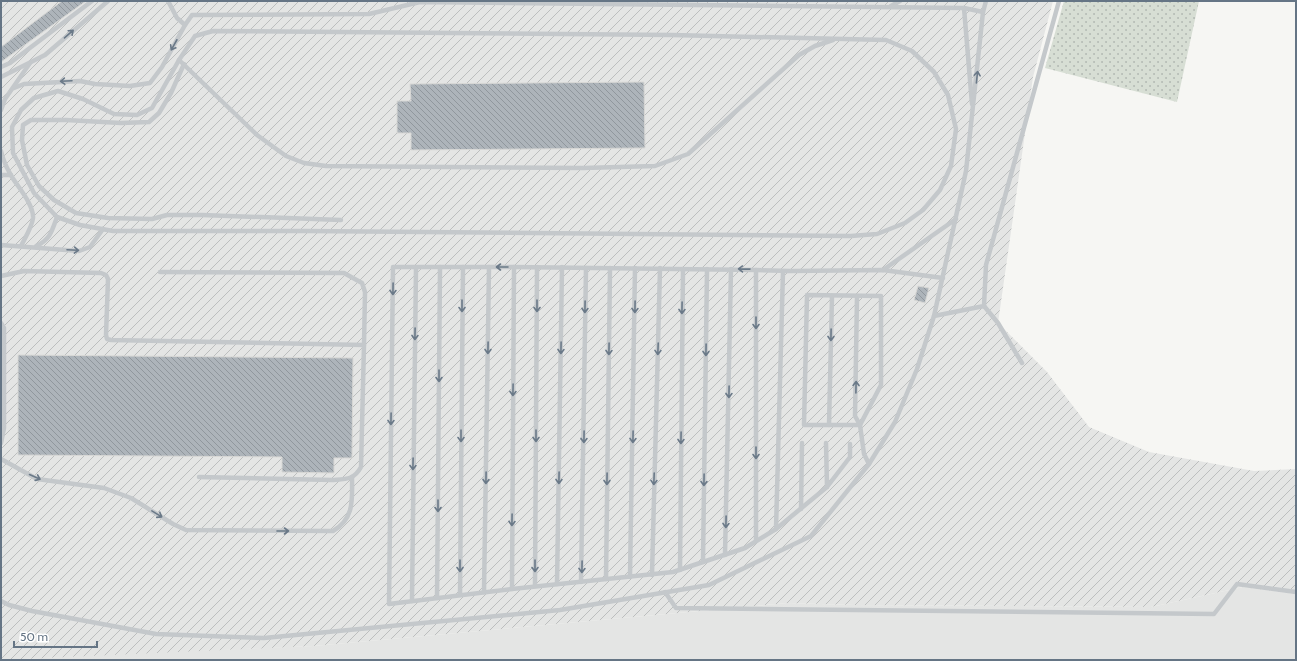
<svg xmlns="http://www.w3.org/2000/svg" width="1297" height="661" font-family="Cabin,sans-serif">
<style>
.built{fill:#e4e5e4}
.industrial{fill:url(#industrial-furrows)}
.grass{fill:url(#grass-dots)}
.building{fill:url(#building-back-hatch);stroke:#d8d8d6}
.lines{fill:none;stroke-linecap:round;stroke-linejoin:round}
.service{stroke:#c4c8cb;stroke-width:4.5}
.oneway{stroke:#6a7988}
</style>
<defs>
<pattern id="industrial-furrows" width="10" height="10" patternUnits="userSpaceOnUse"><rect width="10" height="10" fill="#e4e5e4"/><path d="M-1 1l2-2M0 10L10 0M9 11l2-2" fill="none" stroke="#bcbebe"/></pattern>
<pattern id="grass-dots" width="8" height="8" patternUnits="userSpaceOnUse"><rect width="8" height="8" fill="#d7ded4"/><path d="M2 2h.1M6 6h.1" fill="none" stroke="#b2b9b2" stroke-width="1.8" stroke-linecap="round"/></pattern>
<pattern id="building-back-hatch" width="6" height="6" patternUnits="userSpaceOnUse"><rect width="6" height="6" fill="#adb4ba"/><path d="M-1 5l2 2M0 0l6 6M5-1l2 2" fill="none" stroke="#90979d"/></pattern>
</defs>
<rect width="100%" height="100%" fill="#f6f6f3"/>
<!-- built -->
<path class="built" d="M1243,587L1296,594V660H1L159,652L313,646L788,603L854,605L1151,607Z"/>
<!-- industrial -->
<path class="industrial" d="M1,1H1053L1033,77L998,323L1047,372L1089,427L1149,452L1254,471L1296,469V594L1243,587L1151,607L854,605L788,603L313,646L1,660Z"/>
<!-- grass -->
<path class="grass" d="M1064,1H1199L1177,102L1045,68Z"/>
<!-- building -->
<g class="building">
<path d="M62,1H86L1,62V47Z"/>
<path d="M644,82L645,148L411,150V133H397V101H411L410,84Z"/>
<path d="M918,286L929,288L925,303L914,300Z"/>
<path d="M18,355L353,358L352,458H334V473L282,472V457L18,455Z"/>
</g>
<g class="lines">
<!-- service -->
<g class="service">
<path d="M891,6L900,1"/>
<path d="M964,8L972,104"/>
<path d="M185,25L192,15L369,14L420,2L964,8L983,12"/>
<path d="M213,31L672,35L886,40L912,51L934,72L948,95L956,129L951,166L940,190L923,210L905,223L877,234L851,236L307,231H113L80,225L57,217L34,193L13,153L12,127L21,110L34,98L58,91L83,99L114,114L137,115L152,108L179,60L195,36Z"/>
<path d="M179,60L257,135L286,156L304,163L326,166L583,168L655,166L688,154L799,55L815,46L833,40"/>
<path d="M184,64L171,93L159,113L149,122L121,123L66,120H31L23,125L22,140L27,165L39,186L54,200L76,213L108,218L152,219L167,215H202L341,220"/>
<path d="M1,67L10,63L92,1"/>
<path d="M1,77L45,55L108,1"/>
<path d="M14,88L24,84L80,81L95,84L130,86L150,83L162,67L185,25L177,18L168,1"/>
<path d="M1,110L5,99L30,63"/>
<path d="M1,151C3,160 7,169 12,177C18,187 34,205 33,218C32,227 25,238 21,246"/>
<path d="M1,175H11"/>
<path d="M1,245L79,251L90,247L103,229"/>
<path d="M36,246C50,240 52,231 57,217"/>
<path d="M883,270L956,219"/>
<path d="M783,271L776,529L745,548L673,572L512,589L389,604L393,267H514L756,270L791,271L883,270L943,278"/>
<path d="M160,272L344,273L362,283L365,292L364,345"/>
<path d="M1,276L24,271L101,273L106,275L108,279L106,335L107,339L111,340L364,345L361,467C354,480 346,479 332,480L199,477"/>
<path d="M807,295L881,296V385L860,425H804Z"/>
<path d="M857,296L855,416L860,425L864,454L869,464"/>
<path d="M984,306L998,323L1022,363"/>
<path d="M934,316L984,306L986,265L1059,1"/>
<path d="M1,323L4,328V428L1,443"/>
<path d="M829,425L832,296"/>
<path d="M826,443L827,487"/>
<path d="M1,459L37,479L104,488L131,498L173,524L186,530L333,531C355,518 352,499 352,477"/>
<path d="M801,509L802,443"/>
<path d="M776,529L827,487L850,457V444"/>
<path d="M756,541V270"/>
<path d="M725,555L731,269"/>
<path d="M703,562L707,269"/>
<path d="M680,570L683,269"/>
<path d="M652,575L660,268"/>
<path d="M630,577L635,268"/>
<path d="M606,579L610,268"/>
<path d="M581,582L586,268"/>
<path d="M557,584L562,267"/>
<path d="M535,586L537,267"/>
<path d="M512,589L514,267"/>
<path d="M484,592L489,267"/>
<path d="M665,592L676,608L1214,614L1237,584L1296,592"/>
<path d="M460,595L463,267"/>
<path d="M437,598L440,267"/>
<path d="M1,601L9,605L32,611L156,634L264,638L560,610L709,585L811,536L869,464L895,422L917,369L934,316L966,171L983,12L986,1"/>
<path d="M412,601L416,267"/>
</g>
</g>
<!-- one-way arrows -->
<defs><path id="oneway-shaft" d="M-6 0H5M1.5-3L5.5 0L1.5 3" fill="none" stroke-width="1.6" stroke-linecap="round" stroke-linejoin="round"/></defs>
<g class="oneway">
<use href="#oneway-shaft" transform="translate(69 34) rotate(-41)"/>
<use href="#oneway-shaft" transform="translate(174 45) rotate(119)"/>
<use href="#oneway-shaft" transform="translate(977 77) rotate(-84)"/>
<use href="#oneway-shaft" transform="translate(66 81) rotate(177)"/>
<use href="#oneway-shaft" transform="translate(73 250) rotate(3)"/>
<use href="#oneway-shaft" transform="translate(502 267) rotate(180)"/>
<use href="#oneway-shaft" transform="translate(744 269) rotate(-179)"/>
<use href="#oneway-shaft" transform="translate(393 289) rotate(91)"/>
<use href="#oneway-shaft" transform="translate(462 306) rotate(90)"/>
<use href="#oneway-shaft" transform="translate(537 306) rotate(90)"/>
<use href="#oneway-shaft" transform="translate(585 307) rotate(91)"/>
<use href="#oneway-shaft" transform="translate(635 307) rotate(91)"/>
<use href="#oneway-shaft" transform="translate(682 308) rotate(91)"/>
<use href="#oneway-shaft" transform="translate(756 323) rotate(90)"/>
<use href="#oneway-shaft" transform="translate(415 334) rotate(91)"/>
<use href="#oneway-shaft" transform="translate(831 335) rotate(91)"/>
<use href="#oneway-shaft" transform="translate(488 348) rotate(91)"/>
<use href="#oneway-shaft" transform="translate(561 348) rotate(91)"/>
<use href="#oneway-shaft" transform="translate(609 349) rotate(91)"/>
<use href="#oneway-shaft" transform="translate(658 349) rotate(92)"/>
<use href="#oneway-shaft" transform="translate(706 350) rotate(91)"/>
<use href="#oneway-shaft" transform="translate(439 376) rotate(90)"/>
<use href="#oneway-shaft" transform="translate(856 387) rotate(-89)"/>
<use href="#oneway-shaft" transform="translate(513 390) rotate(91)"/>
<use href="#oneway-shaft" transform="translate(729 392) rotate(91)"/>
<use href="#oneway-shaft" transform="translate(391 419) rotate(91)"/>
<use href="#oneway-shaft" transform="translate(461 436) rotate(90)"/>
<use href="#oneway-shaft" transform="translate(536 436) rotate(90)"/>
<use href="#oneway-shaft" transform="translate(584 437) rotate(91)"/>
<use href="#oneway-shaft" transform="translate(633 437) rotate(91)"/>
<use href="#oneway-shaft" transform="translate(681 438) rotate(91)"/>
<use href="#oneway-shaft" transform="translate(756 453) rotate(90)"/>
<use href="#oneway-shaft" transform="translate(413 464) rotate(91)"/>
<use href="#oneway-shaft" transform="translate(35 477) rotate(24)"/>
<use href="#oneway-shaft" transform="translate(486 478) rotate(91)"/>
<use href="#oneway-shaft" transform="translate(559 478) rotate(91)"/>
<use href="#oneway-shaft" transform="translate(607 479) rotate(91)"/>
<use href="#oneway-shaft" transform="translate(654 479) rotate(92)"/>
<use href="#oneway-shaft" transform="translate(704 480) rotate(91)"/>
<use href="#oneway-shaft" transform="translate(438 506) rotate(90)"/>
<use href="#oneway-shaft" transform="translate(157 514) rotate(31)"/>
<use href="#oneway-shaft" transform="translate(512 520) rotate(91)"/>
<use href="#oneway-shaft" transform="translate(726 522) rotate(91)"/>
<use href="#oneway-shaft" transform="translate(283 531)"/>
<use href="#oneway-shaft" transform="translate(460 566) rotate(90)"/>
<use href="#oneway-shaft" transform="translate(535 566) rotate(90)"/>
<use href="#oneway-shaft" transform="translate(582 567) rotate(91)"/>
</g>
<!-- border -->
<rect width="1297" height="661" fill="none" stroke="#657585" stroke-width="4"/>
<!-- scale -->
<path d="M14 641v6h83v-6" fill="none" stroke="#657585" stroke-width="2"/>
<text x="20" y="641" font-size="12" fill="#657585" stroke="#ffffff" stroke-width="3" paint-order="stroke">50 m</text>
</svg>
